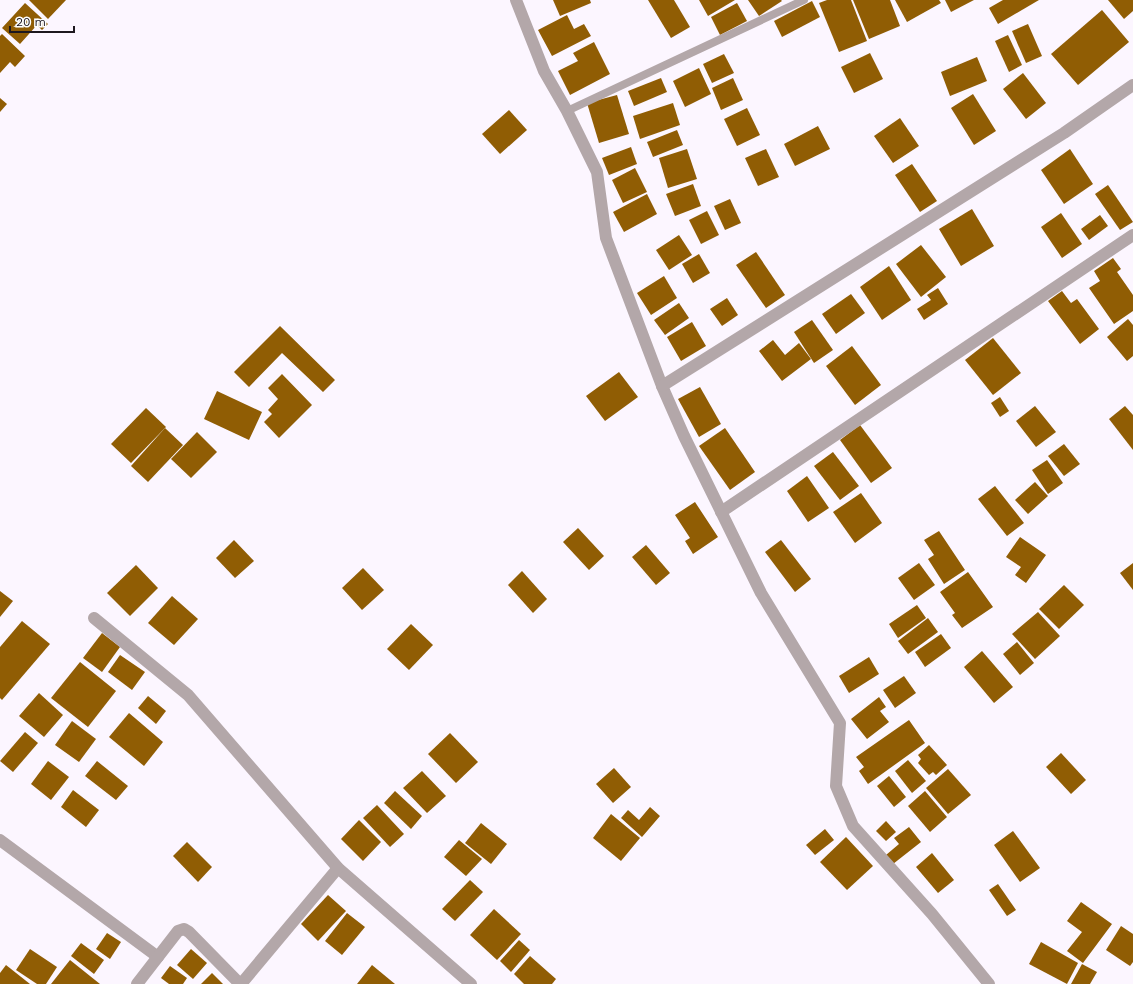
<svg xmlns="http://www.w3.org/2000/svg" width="1133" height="984" font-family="'Work Sans',sans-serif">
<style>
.building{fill:#905d04}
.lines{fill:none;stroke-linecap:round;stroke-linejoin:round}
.service{stroke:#b3a7a9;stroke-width:8}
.minor{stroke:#b3a7a9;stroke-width:12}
</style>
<rect width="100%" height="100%" fill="#fcf6ff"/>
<!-- building -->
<g class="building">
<path d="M29,0H66L48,19Z"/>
<path d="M553,0H590L591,3L560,16Z"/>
<path d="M648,0H674L690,27L671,38Z"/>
<path d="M699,0H735L708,16Z"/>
<path d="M748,0H781L782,1L759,16Z"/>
<path d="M827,0H851L867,41L839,52L819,3Z"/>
<path d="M853,0H890L900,26L869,39Z"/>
<path d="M895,0H939L941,3L907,22Z"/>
<path d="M945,0H974L951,12Z"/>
<path d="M1003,0H1039L998,24L989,8Z"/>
<path d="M1108,0H1133V11L1124,19Z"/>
<path d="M812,1L820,17L782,37L774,21Z"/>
<path d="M25,3L48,24L42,30L37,25L20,44L2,28Z"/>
<path d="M737,3L747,21L720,35L711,17Z"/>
<path d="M1102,10L1129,42L1078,85L1051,54Z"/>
<path d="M567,15L574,29L584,24L591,36L552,56L538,30Z"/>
<path d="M1028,24L1042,56L1026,63L1012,31Z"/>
<path d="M2,34L25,56L15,67L10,62L0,73V36Z"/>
<path d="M1008,35L1022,65L1009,72L995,41Z"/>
<path d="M594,42L610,74L570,95L558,71L578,61L573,53Z"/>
<path d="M870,53L883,79L854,93L841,67Z"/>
<path d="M724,54L734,73L712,83L703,64Z"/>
<path d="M977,57L987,81L950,96L941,72Z"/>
<path d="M699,68L711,94L685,107L673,81Z"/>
<path d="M1023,73L1046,103L1026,119L1003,89Z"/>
<path d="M661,78L667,92L634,106L628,91Z"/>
<path d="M733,78L743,100L721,110L712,88Z"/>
<path d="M973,94L996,131L974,145L951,108Z"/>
<path d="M617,95L629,134L599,143L587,103Z"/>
<path d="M0,98L7,104L0,112Z"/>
<path d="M673,103L680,125L640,139L633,116Z"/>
<path d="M747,108L760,135L737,146L724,119Z"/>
<path d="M509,110L527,130L500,154L482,134Z"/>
<path d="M900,118L919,146L893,163L874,136Z"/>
<path d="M818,126L830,149L795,166L784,144Z"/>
<path d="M677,130L683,145L653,157L647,142Z"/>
<path d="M631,147L637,164L609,175L602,158Z"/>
<path d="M687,149L697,179L668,188L659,158Z"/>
<path d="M766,149L779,177L758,186L745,158Z"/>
<path d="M1070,149L1093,184L1064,204L1041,170Z"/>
<path d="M912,164L937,201L920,212L895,175Z"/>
<path d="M635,168L647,192L623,203L612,180Z"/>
<path d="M693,184L701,206L675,216L666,194Z"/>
<path d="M1108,185L1133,222L1120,230L1095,194Z"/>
<path d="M647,194L657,214L624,232L613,212Z"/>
<path d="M730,199L741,223L725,230L714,206Z"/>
<path d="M972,209L994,246L961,266L939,229Z"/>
<path d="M707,211L719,235L701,244L689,220Z"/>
<path d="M1061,213L1082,244L1062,258L1041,227Z"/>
<path d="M1100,215L1108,226L1089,240L1081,229Z"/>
<path d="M679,235L692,255L669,270L656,250Z"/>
<path d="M921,245L946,277L921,297L896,264Z"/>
<path d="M756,252L785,295L766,308L736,265Z"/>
<path d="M699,254L710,273L693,283L682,264Z"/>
<path d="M1113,258L1121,269L1117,272L1133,295V311L1114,324L1089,288L1100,281L1094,271Z"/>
<path d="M889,266L911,300L882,320L860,287Z"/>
<path d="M664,276L677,298L651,315L637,293Z"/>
<path d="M938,288L948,304L924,320L917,309L931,300L927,295Z"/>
<path d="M1062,291L1071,303L1077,299L1099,329L1080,344L1048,301Z"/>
<path d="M851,294L865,313L836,334L822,314Z"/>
<path d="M727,298L738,315L722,326L710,309Z"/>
<path d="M679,303L689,318L665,335L654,320Z"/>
<path d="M1128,319L1133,325V356L1127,361L1107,337Z"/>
<path d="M812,320L833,350L814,363L794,332Z"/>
<path d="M692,322L706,346L681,361L667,337Z"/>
<path d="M280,326L335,380L323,392L282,353L249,387L234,372Z"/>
<path d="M993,338L1021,373L993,395L965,360Z"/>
<path d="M773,340L785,355L799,343L811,359L782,381L759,351Z"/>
<path d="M852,346L881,385L855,405L826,366Z"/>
<path d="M619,372L638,397L605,421L586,396Z"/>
<path d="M282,374L312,405L279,438L264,422L272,414L268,410L278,399L268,388Z"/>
<path d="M700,387L721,424L699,437L678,399Z"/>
<path d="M217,391L262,412L249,440L204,419Z"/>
<path d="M1000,397L1009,411L1000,417L991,403Z"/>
<path d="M1035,406L1056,432L1036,447L1016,421Z"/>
<path d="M1125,406L1133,415V450L1109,419Z"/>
<path d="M146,408L166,427L131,463L111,444Z"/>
<path d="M860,425L892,468L871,483L840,440Z"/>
<path d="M165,428L183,445L148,482L131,466Z"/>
<path d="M725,428L755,472L730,490L699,446Z"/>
<path d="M197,432L217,452L191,478L171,459Z"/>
<path d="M1064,444L1080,464L1064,476L1048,456Z"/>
<path d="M833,452L859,486L840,500L814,466Z"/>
<path d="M1047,460L1063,483L1048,494L1032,470Z"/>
<path d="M807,476L829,508L808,522L787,491Z"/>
<path d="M1035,482L1048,496L1028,514L1015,500Z"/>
<path d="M995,486L1024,523L1007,536L978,499Z"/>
<path d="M861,493L882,523L855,543L833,512Z"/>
<path d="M695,502L718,537L693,554L685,541L690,538L675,515Z"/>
<path d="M578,528L604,556L589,570L563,542Z"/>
<path d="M939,531L965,570L944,584L928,559L934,555L924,540Z"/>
<path d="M1020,537L1046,555L1026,583L1015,575L1021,567L1006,557Z"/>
<path d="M234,540L254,561L235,578L216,558Z"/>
<path d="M781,540L811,579L795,592L765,552Z"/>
<path d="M646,545L670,573L656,585L632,557Z"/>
<path d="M919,563L935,585L914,600L898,578Z"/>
<path d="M1133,563V590L1120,573Z"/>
<path d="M136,565L158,588L130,616L107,593Z"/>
<path d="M363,568L384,590L362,610L342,588Z"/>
<path d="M522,571L547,599L533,613L508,585Z"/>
<path d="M968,572L993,607L962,628L952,615L955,613L940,592Z"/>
<path d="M1064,585L1084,605L1059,629L1039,609Z"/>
<path d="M0,591L13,601L0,617Z"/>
<path d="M172,596L198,619L174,645L148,623Z"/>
<path d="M917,605L926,618L898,638L889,624Z"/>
<path d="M1038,612L1060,636L1035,659L1012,634Z"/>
<path d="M928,618L938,632L908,654L898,641Z"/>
<path d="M22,621L50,644L2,700L0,698V647Z"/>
<path d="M411,624L433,645L409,670L387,649Z"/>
<path d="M102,633L120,647L102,672L83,658Z"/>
<path d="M941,634L951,648L925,667L915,652Z"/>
<path d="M1017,642L1034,663L1020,675L1003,654Z"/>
<path d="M982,651L1013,687L994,703L964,667Z"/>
<path d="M120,655L145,672L132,690L108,672Z"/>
<path d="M869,657L879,674L849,693L839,676Z"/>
<path d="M80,662L116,691L88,727L51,698Z"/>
<path d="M904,676L916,693L895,708L883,690Z"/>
<path d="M39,693L63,715L44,737L19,716Z"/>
<path d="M148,696L166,711L156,724L138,708Z"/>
<path d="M879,697L886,707L880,711L889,722L867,739L851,719Z"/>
<path d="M129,713L163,742L144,766L109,737Z"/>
<path d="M909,720L925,743L868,784L859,771L864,767L856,757Z"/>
<path d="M72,721L96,739L79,762L55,745Z"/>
<path d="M25,732L38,743L13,772L0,761Z"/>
<path d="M450,733L478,762L456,783L428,754Z"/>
<path d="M929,745L947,765L936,775L933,772L929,775L918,763L921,759L918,755Z"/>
<path d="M1061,753L1086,780L1071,794L1046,767Z"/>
<path d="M908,760L926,781L912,793L895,771Z"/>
<path d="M48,761L69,777L51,800L31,784Z"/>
<path d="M97,761L128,786L116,800L85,776Z"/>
<path d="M614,768L631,787L613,803L596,784Z"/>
<path d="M948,769L971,795L948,814L926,788Z"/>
<path d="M422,771L446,796L427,813L403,788Z"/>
<path d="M889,776L906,797L894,807L877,786Z"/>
<path d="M73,790L99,810L86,827L61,807Z"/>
<path d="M395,791L422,816L411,829L384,803Z"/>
<path d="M925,791L947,817L930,832L908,806Z"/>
<path d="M377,805L404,834L390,847L363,818Z"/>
<path d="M650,807L660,816L642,837L621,818L628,810L639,820Z"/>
<path d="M611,814L640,838L621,861L593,838Z"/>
<path d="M359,820L381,842L363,861L341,839Z"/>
<path d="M886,821L896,832L886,841L876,831Z"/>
<path d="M481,823L507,844L491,864L465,843Z"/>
<path d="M909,827L921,842L893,864L886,855L899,844L894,838Z"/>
<path d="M825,829L834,840L815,855L806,845Z"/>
<path d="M1013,831L1040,868L1020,882L994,845Z"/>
<path d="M846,837L873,866L847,890L820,862Z"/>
<path d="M459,840L482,859L466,876L444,857Z"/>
<path d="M187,842L212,867L198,882L173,856Z"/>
<path d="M932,853L954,880L938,893L916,867Z"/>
<path d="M470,880L483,892L455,921L442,909Z"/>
<path d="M998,884L1016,910L1007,916L989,890Z"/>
<path d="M328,895L346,911L318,941L301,924Z"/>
<path d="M1081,902L1112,924L1083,963L1067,951L1082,932L1067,921Z"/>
<path d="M494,909L521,934L497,960L470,935Z"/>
<path d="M347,913L365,927L342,955L325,941Z"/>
<path d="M1121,926L1133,934V962L1130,966L1106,950Z"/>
<path d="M107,933L121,942L110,959L96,949Z"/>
<path d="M519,940L530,950L511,972L500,961Z"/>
<path d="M1041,942L1078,963L1067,984L1029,964Z"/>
<path d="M81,943L104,960L94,974L71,956Z"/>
<path d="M30,949L57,967L46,984H37L16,970Z"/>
<path d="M191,949L207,963L193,979L177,965Z"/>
<path d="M530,956L556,979L552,984H524L514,974Z"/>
<path d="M70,960L100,984H51Z"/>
<path d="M1082,964L1097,972L1090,984H1071Z"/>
<path d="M6,965L30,984H0V973Z"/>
<path d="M372,965L395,984H357Z"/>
<path d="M170,966L187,978L183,984H169L161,978Z"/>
<path d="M212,973L223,984H201Z"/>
</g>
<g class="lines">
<!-- service -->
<path class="service" d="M567,111L804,0"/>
<!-- minor -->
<g class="minor">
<path d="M516,0L544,71L567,111L597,172L606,238L662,386L684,436L761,593L840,723L836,786L853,826L932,914L989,984"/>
<path d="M662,386L1064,133L1133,85"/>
<path d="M721,512L1133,235"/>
<path d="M94,618L188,695L338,868L471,984"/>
<path d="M0,840L158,957"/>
<path d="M137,984L178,931L184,929L189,932L240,984"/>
<path d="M241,984L338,868"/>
</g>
</g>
<!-- scale -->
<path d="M10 26v6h64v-6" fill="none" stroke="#1d181f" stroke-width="2"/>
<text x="16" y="26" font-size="12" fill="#1d181f" stroke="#ffffff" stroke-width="3" paint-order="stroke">20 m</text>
</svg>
